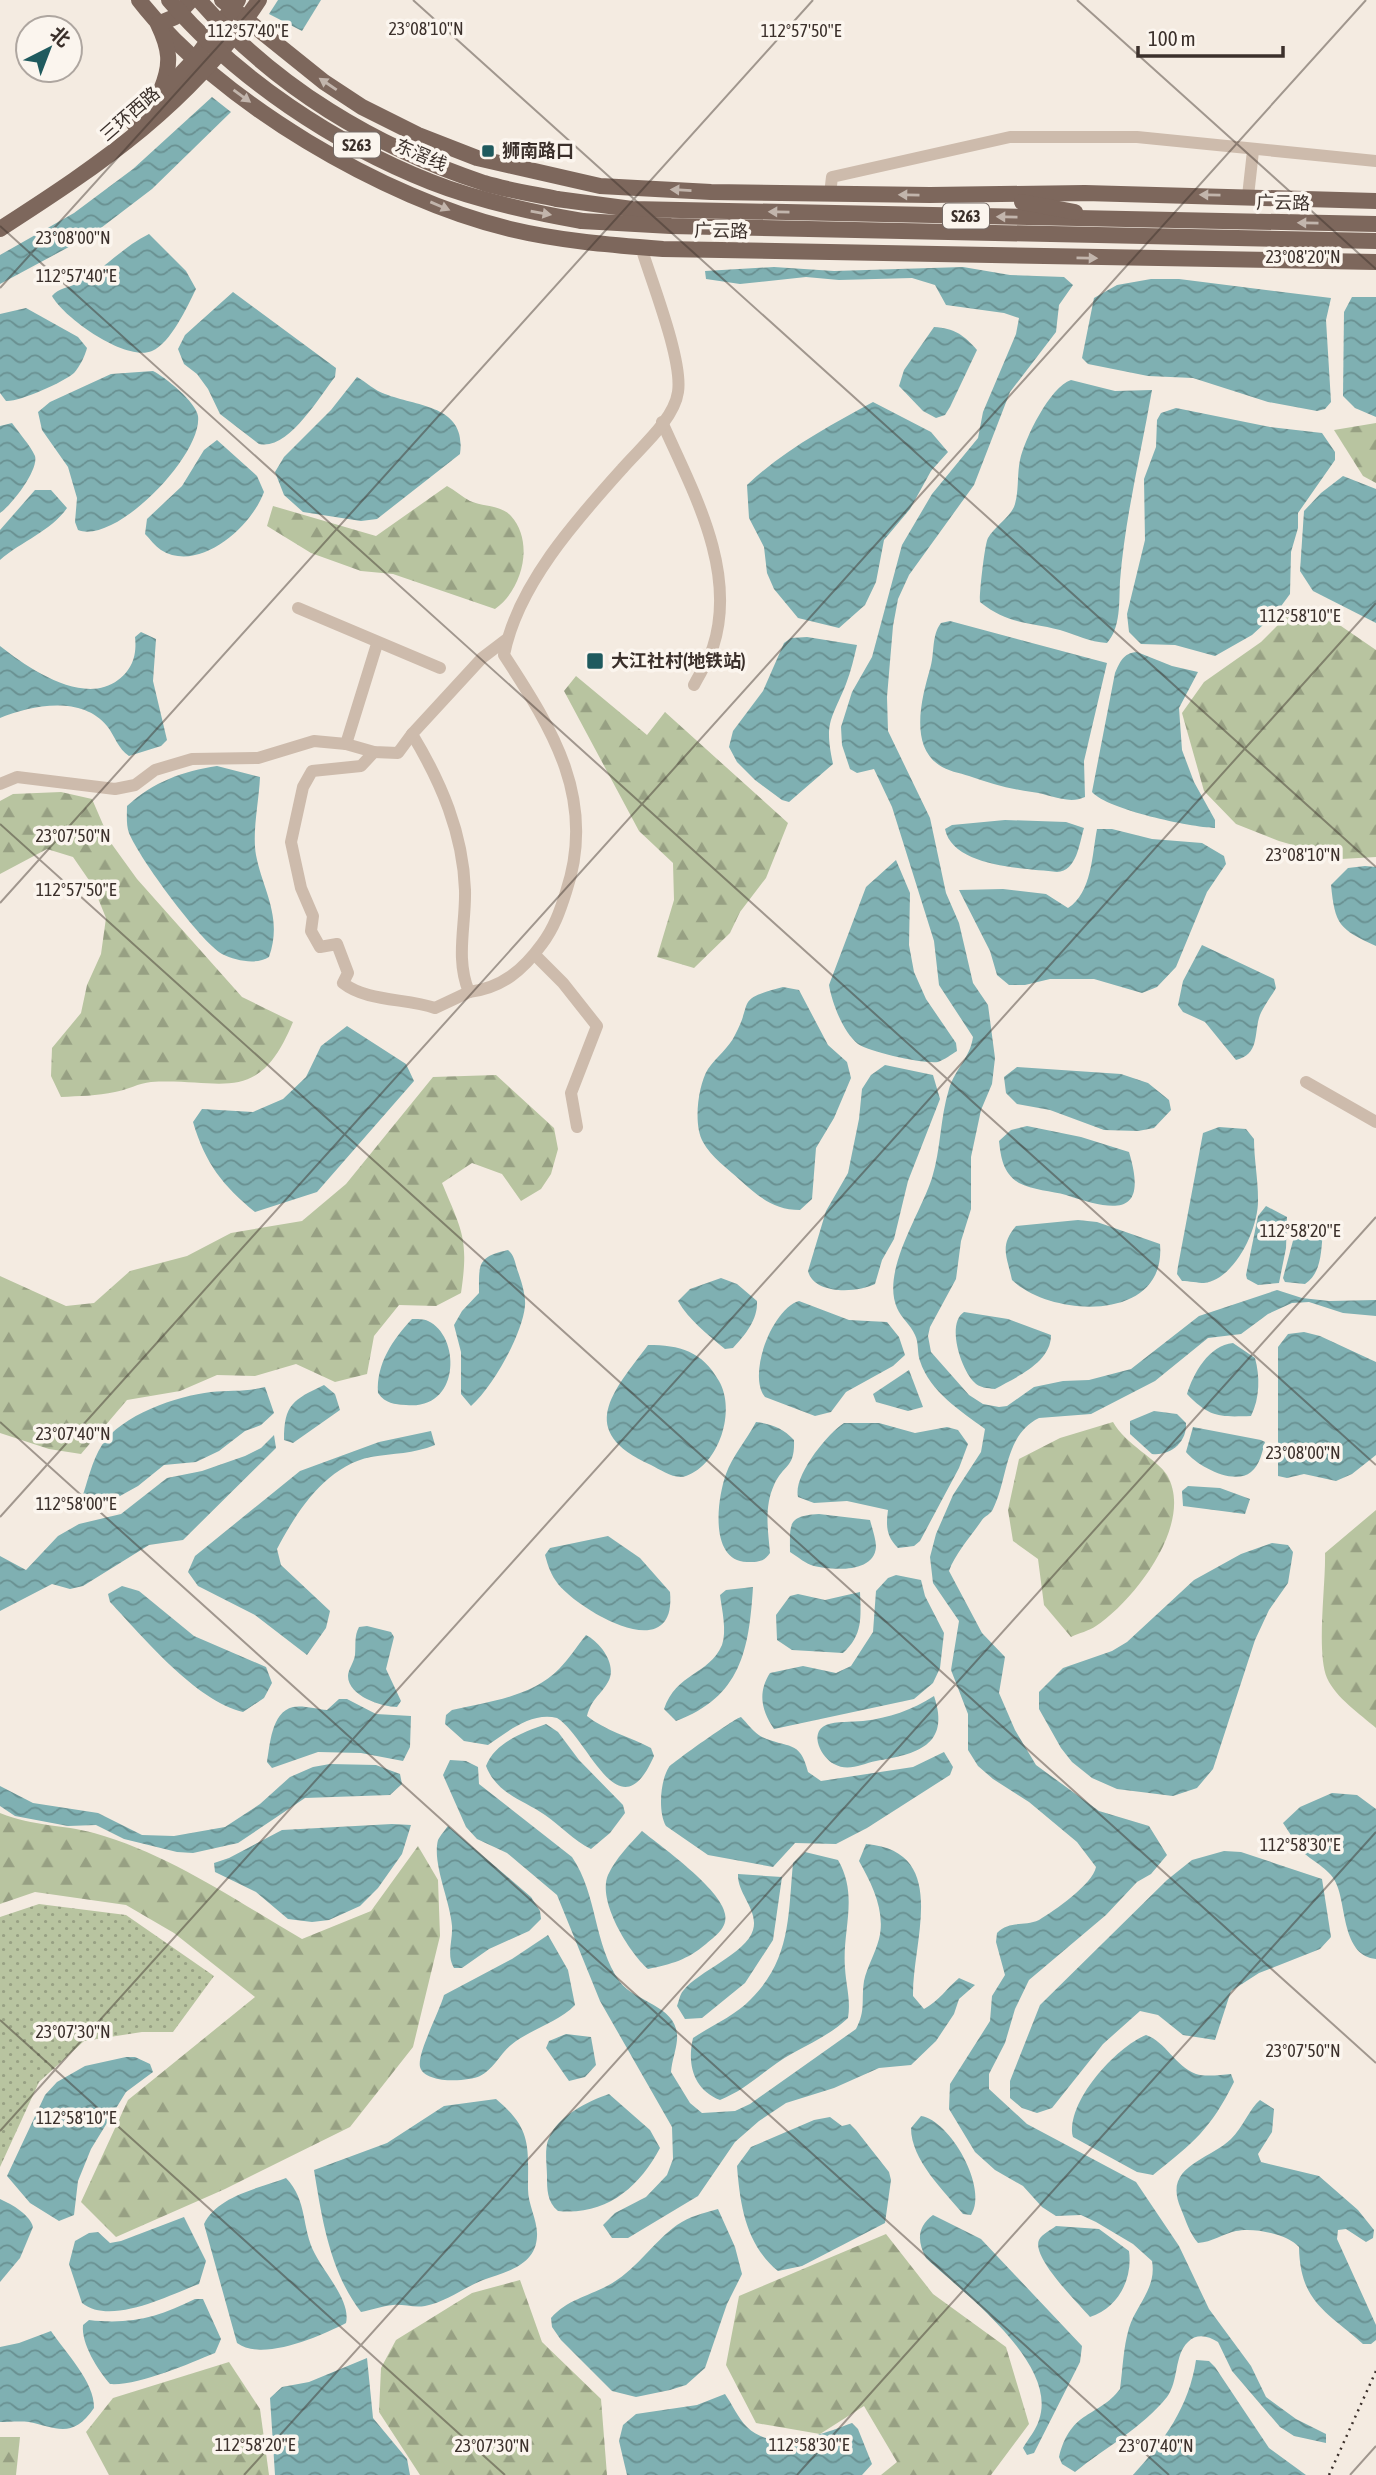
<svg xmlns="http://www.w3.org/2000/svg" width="1376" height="2475" font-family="'Asap Condensed','Noto Sans SC',sans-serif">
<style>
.grass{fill:url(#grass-dots)}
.forest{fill:url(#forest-firs)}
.water{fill:url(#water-waves)}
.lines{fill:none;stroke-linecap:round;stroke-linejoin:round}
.minor{stroke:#cdbbac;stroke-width:12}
.major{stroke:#7d675c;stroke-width:16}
.rail{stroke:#3b302b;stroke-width:2.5;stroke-dasharray:2 5;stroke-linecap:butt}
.major-bridge{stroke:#7d675c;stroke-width:16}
.oneway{fill:#c2b5ac}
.ticks{fill:none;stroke:#3b302b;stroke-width:2;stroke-opacity:0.45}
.poi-dot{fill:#1f5a5e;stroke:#fbf5ee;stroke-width:2.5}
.labels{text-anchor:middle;stroke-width:7;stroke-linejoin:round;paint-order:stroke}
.shield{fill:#fbf5ee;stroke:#756b66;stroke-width:2}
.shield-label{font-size:16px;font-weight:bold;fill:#3b302b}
.street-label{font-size:18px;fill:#3b302b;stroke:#fbf5ee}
.poi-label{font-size:18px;font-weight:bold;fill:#3b302b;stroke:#fbf5ee;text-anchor:start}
.ticks-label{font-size:18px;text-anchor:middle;fill:#3b302b;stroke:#fbf5ee;stroke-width:7;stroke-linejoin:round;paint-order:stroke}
</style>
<defs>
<pattern id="grass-dots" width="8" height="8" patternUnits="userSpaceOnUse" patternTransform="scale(1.75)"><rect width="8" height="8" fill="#b8c4a0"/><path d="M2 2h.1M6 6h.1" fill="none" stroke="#97a083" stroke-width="1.8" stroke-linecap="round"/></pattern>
<pattern id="forest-firs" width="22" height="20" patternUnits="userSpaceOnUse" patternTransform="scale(1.75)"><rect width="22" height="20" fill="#b8c4a0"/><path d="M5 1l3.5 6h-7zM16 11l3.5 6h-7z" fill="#97a083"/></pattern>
<pattern id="water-waves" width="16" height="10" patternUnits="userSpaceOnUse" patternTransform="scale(1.75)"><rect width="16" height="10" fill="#7fb0b2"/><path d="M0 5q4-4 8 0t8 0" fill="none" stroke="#699091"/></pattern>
</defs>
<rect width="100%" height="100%" fill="#f4ebe1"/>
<!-- grass -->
<path class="grass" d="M39,1904L126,1915L214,1976L173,2032H142L84,2041L39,2082L0,2167V1917Z"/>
<!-- forest -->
<g class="forest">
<path d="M1376,423V483L1363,476L1334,430Z"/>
<path d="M447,486C455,490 462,497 470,501C484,507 501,505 511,516C535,543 522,590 495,609L393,574L361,571L311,553L267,526L273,506L376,536Z"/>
<path d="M1295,608L1341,626L1376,650V857L1341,859L1279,841L1236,824L1204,791L1182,713L1204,682L1261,642Z"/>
<path d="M576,676L647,735L665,712L788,823L766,878L740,912L730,933L694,968L657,957L674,900L673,863L639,831L564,691Z"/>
<path d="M61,792L92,799L111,843L137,879L242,997L293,1022C258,1107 224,1078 151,1082C139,1083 127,1090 115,1092C97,1096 79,1096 61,1097L51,1076L52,1048L81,1013L87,985L101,954L106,918L93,886L73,857L47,849L0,874V801L13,794Z"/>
<path d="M496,1075L554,1128L558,1149L551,1174L541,1189L521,1201L502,1174L472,1163L442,1183C462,1231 469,1239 461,1293L436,1306L399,1305L374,1336L367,1374L335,1382L296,1364L255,1376L217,1375L180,1391L127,1400L81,1454L49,1449L0,1433V1276L66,1306L94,1303L130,1271L187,1256L231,1233L302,1221L346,1184L433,1077Z"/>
<path d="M1113,1422C1125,1444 1158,1460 1167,1475C1195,1523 1134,1601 1096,1626C1089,1631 1079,1633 1071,1637L1044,1605L1038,1559L1013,1541L1008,1510L1019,1459L1060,1438Z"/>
<path d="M1376,1510V1728C1360,1714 1336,1698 1327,1678C1316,1652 1326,1584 1325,1553Z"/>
<path d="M0,1813C35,1827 61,1824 94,1833C169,1854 235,1900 302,1939L371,1911L418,1846L438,1880L440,1936L413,2047L350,2127L225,2189L116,2237L81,2202L128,2100L255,1997L174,1933L126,1905L35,1892L0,1904Z"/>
<path d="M886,2234L933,2294L1006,2347L1029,2424L991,2475H881L897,2462L864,2406L820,2434L756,2423L726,2365L739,2296Z"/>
<path d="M520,2280L542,2342L601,2399L607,2475H420L379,2412L381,2368L396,2340L472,2293Z"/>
<path d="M229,2362L260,2409L269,2475H109L86,2432L113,2398Z"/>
<path d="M0,2437H20L16,2475H0Z"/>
</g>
<!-- water -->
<g class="water">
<path d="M278,0H321L302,31L269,14Z"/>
<path d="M212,97L231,112L152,189L93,234L0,284V255L74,213L133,169Z"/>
<path d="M149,234L186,271L196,289C187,307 171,343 152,351C126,362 64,318 52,296C59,288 67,288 76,284C103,271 122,247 149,234Z"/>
<path d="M774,267L834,271L963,267L1010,275L1064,277L1073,285L1059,305L1056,332L1010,392L974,485L909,575L898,599L893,626L887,697L888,731L930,818L946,893L959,923L973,983L988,1005L995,1058L992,1084L981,1110L971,1157V1209L961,1241L956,1279L930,1327L928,1336L931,1352L969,1395L983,1404L999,1407L1007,1406L1034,1387L1063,1381L1089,1380L1131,1369L1199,1316L1277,1290L1302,1298L1329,1301L1376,1300V1316L1343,1313L1309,1302L1292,1303L1268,1314L1241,1334L1208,1338L1155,1381L1091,1414L1039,1418C1004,1435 1008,1480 993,1509C991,1514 985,1516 982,1520C971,1536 955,1554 949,1571L982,1633L1005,1657L999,1693L1015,1730L1036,1765L1099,1811L1149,1826L1167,1855L1151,1874L1137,1882L1106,1915L1029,1980L1015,2009L1005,2043L989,2074V2089L1027,2124L1136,2182L1179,2246L1209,2309L1251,2366L1266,2397L1296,2419L1326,2434V2443L1294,2436L1280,2427L1232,2371L1218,2342C1208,2336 1197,2333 1188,2342C1174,2355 1179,2381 1167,2397C1142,2428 1106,2447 1075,2472L1062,2464L1059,2457C1071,2409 1098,2418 1120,2389C1123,2367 1123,2349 1129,2328C1136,2305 1157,2288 1152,2261L1133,2244L1096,2222L1081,2215L1056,2216L1042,2207L1023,2186L995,2170L975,2152L949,2109L950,2084L990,2021L992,1996L1005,1975L996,1942L997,1933C1009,1920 1024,1927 1039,1920C1054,1911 1093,1884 1096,1867L1077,1842L1029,1802L993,1779L978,1766L968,1750V1714L951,1670L959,1621L933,1583L930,1557L936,1534L953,1495L981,1452L985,1429C961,1411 930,1392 920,1361C917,1353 919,1343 915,1335C911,1325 901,1318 897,1308C881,1271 920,1215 932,1178C941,1149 940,1118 949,1089C955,1069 970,1058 973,1037L939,985L934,941L892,807L874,769L857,773L850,769L842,745L841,727L852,692L872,657L902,545L932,494L978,438L983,412L1016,334L1019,318L1004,313L946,305L935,285L912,278L839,280L806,277L740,284L706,279L705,271Z"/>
<path d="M1151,279H1179L1331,298L1326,320L1331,402L1325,409L1317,411L1268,402L1193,378L1148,376L1088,364L1082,358L1094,298L1117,285Z"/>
<path d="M233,292L336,368L335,377C319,397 288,451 259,444L220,414L208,389L197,374L184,364L178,349L185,335Z"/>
<path d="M1352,297H1376V417L1355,408L1343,396L1344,312Z"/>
<path d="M26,308L78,337L87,348C85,356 80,366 74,373C64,382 19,402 6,401L0,393V314Z"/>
<path d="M934,327C954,328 964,335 977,350L950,407L945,415L936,418L923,411L899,386L904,370Z"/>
<path d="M153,371C165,377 196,402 198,416C203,454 116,545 78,530L75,522L77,498L68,467L42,430L38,412L50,402L111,374Z"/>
<path d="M357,377C366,382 375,391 385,394C418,407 467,405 460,454L377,519L361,521L303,512L284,495L275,472L284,457L331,410Z"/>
<path d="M1071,380L1115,391L1152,390C1141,454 1125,517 1120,581C1119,601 1121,628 1107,643C1089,642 1077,635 1060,630C1026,621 1009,625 980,602C979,595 985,542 988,538C995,526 1012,516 1015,504C1019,490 1017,474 1020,460C1025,438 1050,387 1071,380Z"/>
<path d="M873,402L931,432L948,452L931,471L910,509L884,540L876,582L865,605L839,628L798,618L774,589L767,573L764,547L749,518L747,485C784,450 829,426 873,402Z"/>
<path d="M1176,408L1270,427L1322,433L1335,452V460L1298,513V528L1291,552L1290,594L1276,613L1252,635L1215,656L1175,645L1141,644L1129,632L1127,614L1145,540L1144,479L1156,447L1157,420L1161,413Z"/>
<path d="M12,423C19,433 30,445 35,456C39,470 11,506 0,513V426Z"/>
<path d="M217,440L257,476L264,492C252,526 199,574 161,550C155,546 150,539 145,534L147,519L182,486L204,450Z"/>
<path d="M1343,476L1376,489V623L1313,591L1300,571L1304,511L1321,493Z"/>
<path d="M35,490H51L67,508C51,531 22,541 0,560V530Z"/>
<path d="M950,621L1107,663L1084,761L1085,797C1068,805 1050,794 1032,792C1010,789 991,784 969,776C960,773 947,771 939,765C909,745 922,697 930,669C935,654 931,636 941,623Z"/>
<path d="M141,632L156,639L153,681L167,740L161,746L129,756C118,749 115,736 107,726C82,695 31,705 0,718V646C29,669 84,706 118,680C133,669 137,654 135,637Z"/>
<path d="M807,637L857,645C854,658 851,671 846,684C831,721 824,722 833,764L789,802L782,800L755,780L737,762L729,747L733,731L763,691L784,643L791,638Z"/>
<path d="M1137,652L1172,666L1198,672L1179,708L1182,750L1194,782L1215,820V828C1190,827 1108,810 1092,792L1115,673C1120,662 1123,653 1137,652Z"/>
<path d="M217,766L260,777C259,801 252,832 256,855C263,891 283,917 269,957C257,965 236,961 222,954C200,941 139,858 129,833C126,825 127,814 127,806C153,782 183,771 217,766Z"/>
<path d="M1005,820L1066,822L1084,828C1079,844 1077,871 1057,872C1026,868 953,868 945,829L952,825Z"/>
<path d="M1097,829H1112L1152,839L1202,843L1224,856L1226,864L1207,892L1176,967L1157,987L1142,993L1094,979H1050L1025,985H1009L997,975L990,951L959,890L1003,889L1046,894L1068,908C1092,893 1092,854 1097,829Z"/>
<path d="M896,860L910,893L909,945L914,972L926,999L956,1043L957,1051C952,1054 944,1060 938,1062C923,1064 870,1052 858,1044C843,1032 832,1003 829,985L866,887Z"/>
<path d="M1365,866L1376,867V946C1339,929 1335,925 1331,885L1348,868Z"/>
<path d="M1202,945L1274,979L1276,988C1271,997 1262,1008 1259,1018C1254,1036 1259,1054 1236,1060L1205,1022L1183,1012L1178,1005L1183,981Z"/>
<path d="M783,987L799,990L828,1045L847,1062L851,1078L834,1118L816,1148L812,1199L800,1210C774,1210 759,1197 740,1180C728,1169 711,1157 703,1142C693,1125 698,1085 708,1069C716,1057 729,1048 735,1035C754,1000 734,1000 783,987Z"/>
<path d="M347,1026L406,1064L414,1081L317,1192L255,1212C223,1186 205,1163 193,1122L202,1109L253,1112L283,1099L306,1077L321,1046Z"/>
<path d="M885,1065L933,1075L940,1099L908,1181L894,1239L882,1260L875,1284C857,1293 814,1295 808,1271L826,1211L848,1173L859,1119L862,1089L871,1075Z"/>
<path d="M1017,1067L1121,1074L1148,1083L1169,1100L1171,1110L1154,1128L1138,1131L1104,1130L1050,1110L1017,1104L1006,1093L1004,1077Z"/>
<path d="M1027,1126L1081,1137L1129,1152C1149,1218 1114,1211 1066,1195C1052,1191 1032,1190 1019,1183C1003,1173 1001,1158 999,1141L1011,1130Z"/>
<path d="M1219,1127L1246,1129L1254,1139C1254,1159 1258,1179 1258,1199C1259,1227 1236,1279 1204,1283C1198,1283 1189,1281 1182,1281L1177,1274L1178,1266L1203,1133Z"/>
<path d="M1266,1206L1287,1217L1286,1248L1279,1283L1258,1285L1247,1279L1246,1275L1258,1216Z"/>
<path d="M1078,1220L1097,1222L1160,1244C1167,1323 1052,1318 1012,1280C1007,1256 999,1246 1016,1226Z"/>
<path d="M1298,1222L1323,1231C1321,1250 1322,1273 1305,1284L1285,1282L1283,1278Z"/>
<path d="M508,1250C514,1255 515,1262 517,1269C521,1280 526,1295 525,1306C522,1335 493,1387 471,1406L461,1394V1352L454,1325L462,1311L479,1293C479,1264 477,1257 508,1250Z"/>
<path d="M721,1278L737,1284L757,1301C758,1320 745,1335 733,1348L725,1349C707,1334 689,1320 678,1301L690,1289Z"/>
<path d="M799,1301L849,1320L887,1322L899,1337L905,1355L893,1366L846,1392L831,1412L815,1416L765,1397C747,1375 772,1309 799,1301Z"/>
<path d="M964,1312L1008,1319L1051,1335C1051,1363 1016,1377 995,1389C988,1388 979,1388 974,1382C961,1369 946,1324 964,1312Z"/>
<path d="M412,1319C417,1319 424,1319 428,1321C461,1336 461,1411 406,1405C394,1404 386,1404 378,1393C376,1364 393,1339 412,1319Z"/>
<path d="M1304,1332L1320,1336L1376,1362V1455L1352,1474L1336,1481L1304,1474L1287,1478L1278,1476V1347L1288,1334Z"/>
<path d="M1233,1343L1255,1358C1260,1376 1260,1398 1251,1416C1220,1417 1210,1418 1187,1394C1193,1374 1209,1345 1233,1343Z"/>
<path d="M648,1345C680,1345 702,1351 719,1381C736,1410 720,1464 686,1476C675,1480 661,1470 651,1465C575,1431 613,1392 648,1345Z"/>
<path d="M909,1370L923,1407L908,1411L876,1402L873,1394Z"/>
<path d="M324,1385L335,1394L340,1410L293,1443L284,1440C284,1404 293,1400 324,1385Z"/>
<path d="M265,1387L274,1413L261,1425L245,1431L219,1451L196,1462L164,1465L138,1486L102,1506L86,1508L81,1501C87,1484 92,1460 102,1445C121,1415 177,1396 211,1392C230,1390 246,1392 265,1387Z"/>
<path d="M1154,1411L1177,1414L1186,1423C1187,1442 1171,1456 1152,1454L1130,1434V1421Z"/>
<path d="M756,1422C772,1424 783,1428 794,1440C795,1469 784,1463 774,1485C764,1507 768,1530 770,1553C764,1562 758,1562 747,1562C709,1561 717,1499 726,1474C732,1457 747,1439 756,1422Z"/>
<path d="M844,1423H879L915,1433L947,1427L958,1430L968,1444L959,1468L920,1541L914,1546L898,1548C886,1536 886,1526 888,1510L847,1501L814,1503L798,1497C793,1476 827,1434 844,1423Z"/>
<path d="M1193,1427L1261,1440L1265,1442C1262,1452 1260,1465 1251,1472C1234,1486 1197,1466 1186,1452Z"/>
<path d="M431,1431L435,1445C413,1454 394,1453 371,1457C326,1466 297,1511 277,1549L281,1565L330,1611L326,1628L307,1655L255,1615L198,1586L188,1572L195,1556L300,1471L379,1442Z"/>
<path d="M274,1435L276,1448L183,1540L149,1545L83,1586L70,1589L52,1584L0,1611V1556L26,1570L58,1536L79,1524L121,1514L167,1478L202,1471L245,1456L261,1448Z"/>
<path d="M1188,1486L1220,1488L1250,1499L1245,1514L1183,1506L1182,1491Z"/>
<path d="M819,1514L870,1520C872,1528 876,1539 876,1547C874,1574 831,1570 814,1566C806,1564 798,1557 790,1552C790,1524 787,1516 819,1514Z"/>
<path d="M608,1536L640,1558L670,1592C677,1668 581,1612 558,1584C551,1575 548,1566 545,1555L550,1548Z"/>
<path d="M1272,1543L1288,1545L1293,1552L1288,1583L1269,1610L1255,1640L1213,1769L1197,1788L1173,1796L1117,1789L1092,1778L1072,1762L1061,1748L1039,1709V1692L1063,1668L1112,1651L1127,1642L1194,1580L1241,1554Z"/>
<path d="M896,1575L921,1580L925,1596L944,1633L940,1668L933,1683L914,1699L774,1729C762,1711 757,1693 770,1673L803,1666L836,1673L851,1666L873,1632L876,1591L888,1578Z"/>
<path d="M122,1586L139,1591L194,1636L266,1667L272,1683L264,1698L243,1712C196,1701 143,1637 110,1602L108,1594Z"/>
<path d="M753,1587C749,1650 741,1697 676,1721L664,1709C676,1673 709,1675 722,1645C727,1631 722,1610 720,1595L726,1590Z"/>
<path d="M860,1592C861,1618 863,1635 843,1653L792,1650L777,1640L776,1615L790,1596L798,1594L825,1600Z"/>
<path d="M367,1626L391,1632L394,1637L386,1669L401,1701L397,1707C382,1707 348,1696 348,1676C348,1670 354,1662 355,1655C356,1645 354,1636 359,1627Z"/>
<path d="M586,1635C600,1642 618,1665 608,1682C600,1696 592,1698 587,1716C604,1730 630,1737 651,1748L654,1756C619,1836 589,1738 557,1718C531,1712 509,1731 488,1745L464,1741L445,1724L446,1715L452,1710C487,1702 532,1697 559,1669C569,1659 577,1646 586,1635Z"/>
<path d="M934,1696C951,1746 916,1754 876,1761C862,1764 848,1772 834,1764C822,1758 808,1733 826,1725C836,1721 852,1722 863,1721C889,1718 912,1710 934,1696Z"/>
<path d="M339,1699H347L376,1714L411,1716L410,1747L403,1761L361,1753L318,1752L272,1768L267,1762C270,1746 271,1712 293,1707C302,1705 317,1709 327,1710Z"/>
<path d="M741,1717C747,1723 754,1733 762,1737C788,1749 800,1739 808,1772L821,1781L913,1767L944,1752L953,1767L950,1775L867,1828L836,1844L795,1843L773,1867L708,1855L666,1826C658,1812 660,1781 669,1767C672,1763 735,1718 741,1717Z"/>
<path d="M546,1724L558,1732L579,1760L623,1805L625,1813L610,1833L591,1849C573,1840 561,1826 545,1815C523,1800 497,1794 486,1766C495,1742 524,1732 546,1724Z"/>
<path d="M450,1760L466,1761L478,1767L479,1784L572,1857C598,1895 593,1944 620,1982C636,2003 680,2006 677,2040C676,2051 672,2060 671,2072L690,2103L702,2113L735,2111L750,2104L856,2029C866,2010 861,2001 864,1981C867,1967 875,1954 879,1939C886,1912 872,1884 859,1861L866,1844C951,1851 912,1941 913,1996L924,2009C939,2001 946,1989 959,1978L975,1985L959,1999L954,2014L936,2041L911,2065L879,2068L834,2088L786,2103L759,2121L735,2142L698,2196L628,2238H612L603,2225L615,2213L646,2197L667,2175L673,2159L672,2127L600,2001L557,1895L507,1853L477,1839L466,1827L443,1775Z"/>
<path d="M330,1764L376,1765L400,1774L402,1784L390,1795L305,1798L238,1843L193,1853L177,1852L124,1839L96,1825L68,1826L15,1816L0,1806V1786L33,1803L98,1813L142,1835L174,1836L225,1827L260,1804L290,1777L313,1767Z"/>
<path d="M1332,1793L1357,1795L1376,1809V1959C1344,1956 1346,1911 1338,1888C1333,1871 1318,1865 1305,1854C1297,1846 1290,1833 1283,1823L1300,1807Z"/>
<path d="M392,1824L411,1825L402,1854L378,1888L360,1906L329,1920L312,1922L288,1919L256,1892L215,1872L214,1863L229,1858L282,1830Z"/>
<path d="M448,1826L531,1897L540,1911L541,1919L529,1931L489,1949L462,1968H454C446,1955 453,1940 452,1926C450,1900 432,1864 438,1840C440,1836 445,1830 448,1826Z"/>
<path d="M642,1831C662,1847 721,1889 725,1914C728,1928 715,1936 706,1944C687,1960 672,1964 648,1969C629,1952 597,1901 608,1875C616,1858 629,1845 642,1831Z"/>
<path d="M1224,1851L1241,1852L1322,1879L1331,1937L1320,1949L1259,1973L1231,1991L1215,2040L1183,2035L1158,2015L1140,2011L1103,2044L1052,2108L1037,2113L1022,2108L1010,2098V2081L1040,2005L1167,1880L1192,1860Z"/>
<path d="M805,1852L838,1860C859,1896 842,1930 845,1968C846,1986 851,2000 848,2018C831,2034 813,2042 793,2053C767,2067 748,2089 720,2100C693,2089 687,2064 693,2038C711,2026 736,2015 751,1999C791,1959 788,1916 793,1863Z"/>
<path d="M738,1874L782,1877L773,1940L745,1983L702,2018L685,2019L677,2006C679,2001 680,1994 683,1991C698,1971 746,1954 753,1930C759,1910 737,1894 738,1874Z"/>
<path d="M548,1935L568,1970L575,2005C558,2023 530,2029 511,2045C501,2053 492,2071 480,2076C467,2082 425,2084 420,2067C417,2053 439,2013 444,1995L512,1959Z"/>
<path d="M566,2034L591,2037L596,2065L585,2077L569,2081L546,2048L549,2041Z"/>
<path d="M1146,2035C1166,2042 1175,2066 1196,2074C1205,2077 1221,2075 1231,2074L1234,2082C1210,2130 1194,2142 1153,2175L1137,2172L1073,2137C1065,2103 1116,2047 1146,2035Z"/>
<path d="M126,2057H135L150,2064L153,2072L126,2092L91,2149L78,2181L74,2215L59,2221L30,2203L7,2176L45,2095L57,2082L85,2066Z"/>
<path d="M609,2094L650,2130L660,2148C639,2188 605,2216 558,2211C547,2202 547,2189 547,2176C547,2165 544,2148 549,2138C558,2116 588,2101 609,2094Z"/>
<path d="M496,2099C532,2129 528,2146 528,2189C528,2205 538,2221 537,2236C536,2266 505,2272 483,2280C463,2288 446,2302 425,2306C414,2308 403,2304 393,2305C382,2306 371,2310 361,2312C330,2272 322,2219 314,2170L387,2143L444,2106Z"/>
<path d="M1260,2100L1274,2109L1272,2132L1258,2154L1261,2162L1319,2176L1358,2210L1374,2230L1373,2238L1366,2242L1346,2229L1338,2230L1337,2239L1376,2325V2340L1371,2344H1363C1326,2311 1300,2302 1299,2247C1288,2234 1253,2227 1236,2231C1223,2234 1212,2242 1198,2243C1190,2234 1186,2221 1181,2209C1162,2166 1208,2161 1231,2139C1243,2127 1250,2108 1260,2100Z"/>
<path d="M921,2116C950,2120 989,2189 971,2215L963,2214C944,2191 911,2160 911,2128Z"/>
<path d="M830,2117L842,2126L850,2124L856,2130L889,2172L891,2180L885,2223L802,2266L778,2271C746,2245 740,2205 737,2166L751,2147L814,2120Z"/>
<path d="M286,2178C308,2201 301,2227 315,2254C325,2274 351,2301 346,2323C321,2336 262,2362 237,2343L204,2224C217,2196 260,2188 286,2178Z"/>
<path d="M0,2199C13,2205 29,2214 33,2227L20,2258L0,2282Z"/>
<path d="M718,2209L735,2247L742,2274L727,2304L705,2368L686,2385L670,2390L636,2397L612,2391L561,2340L552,2327L551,2318C567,2300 586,2297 607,2286C635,2272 652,2243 677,2225C690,2216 704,2213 718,2209Z"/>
<path d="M933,2215L981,2239L1082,2346L1080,2362L1034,2453L1027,2455L1023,2448C1028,2439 1036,2430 1039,2420C1059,2363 962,2292 926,2258C917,2241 917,2227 933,2215Z"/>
<path d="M184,2217L206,2261L199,2284C169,2295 111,2326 82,2303L69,2264L75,2241L89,2233L98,2232L110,2243L121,2241Z"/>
<path d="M1056,2226L1099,2229L1129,2251C1133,2279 1118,2308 1090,2317C1079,2304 1031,2257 1039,2240C1042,2234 1051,2230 1056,2226Z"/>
<path d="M195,2299H203L221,2339L215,2353C188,2364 138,2386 110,2384C98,2370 81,2344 83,2325L89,2320C130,2325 159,2317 195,2299Z"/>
<path d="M51,2331C65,2352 95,2382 94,2408C73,2439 57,2428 29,2422C20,2421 9,2422 0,2422V2347L19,2343Z"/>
<path d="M367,2358L373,2418L407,2459L410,2475H275L270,2398L282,2387L309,2382Z"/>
<path d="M1196,2360L1209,2361L1215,2367L1269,2448L1306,2475H1133C1164,2441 1189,2407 1196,2360Z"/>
<path d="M725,2394C732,2404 738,2418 747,2427C775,2454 822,2434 852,2423L858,2429L872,2464L862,2475H627L619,2441L623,2425L636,2414L697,2405Z"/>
</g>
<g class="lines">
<!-- minor -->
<g class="minor">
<path d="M830,194L832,177L1010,137H1137L1376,161"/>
<path d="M1248,196L1253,151"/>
<path d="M662,422C692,490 738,570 713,647C709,660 700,673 694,685"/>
<path d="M298,608L440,668"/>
<path d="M507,639L482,658L412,734C441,782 463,833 465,890C466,925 455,958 469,992C502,988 523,970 542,944C554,928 560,911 566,892C597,800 553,730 504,655C517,586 576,520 622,469C640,448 674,420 678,392C683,360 651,280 641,247"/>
<path d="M346,744L377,644"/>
<path d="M374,752L361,766L312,771L303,787L291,842L301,888L313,916L311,931L320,947L337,944L348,973L343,983C367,1002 406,998 435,1008L469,992"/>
<path d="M0,784L17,777L115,789L135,785L155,770L192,759L258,758L314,741L346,744L374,752L398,753L412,734"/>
<path d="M535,955L563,983L597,1026L571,1093L577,1127"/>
<path d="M1306,1082L1376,1122"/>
</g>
<!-- major -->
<g class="major">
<path d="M139,0C218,102 385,199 510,229C560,241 611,245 663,249L1376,262"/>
<path d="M222,0L324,82L362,107L418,135L477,158L600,186L711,192L930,195L1085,193L1376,201"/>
<path d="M161,90C172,64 170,49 158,24L175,17L191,0"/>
<path d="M134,124L195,59L238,0"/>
<path d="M557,199L632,209L1376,224"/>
<path d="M1022,202L1075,212"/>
<path d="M582,221L671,226L1376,241"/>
<path d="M0,229C101,164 192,103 259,0"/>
</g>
<!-- rail -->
<path class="rail" d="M1329,2475L1376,2371"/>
<!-- major-bridge -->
<g class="major-bridge">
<path d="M169,0C237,79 335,144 431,182C479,201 531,212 582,221"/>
<path d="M199,0C275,87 375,147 484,183C507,190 533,194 557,199"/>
</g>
</g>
<!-- one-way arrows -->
<defs><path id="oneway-solid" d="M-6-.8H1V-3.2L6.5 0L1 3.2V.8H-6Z" transform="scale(1.75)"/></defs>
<g class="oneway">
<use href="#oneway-solid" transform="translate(328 84) rotate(-146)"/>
<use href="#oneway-solid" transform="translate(242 96) rotate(36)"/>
<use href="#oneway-solid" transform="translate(681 190) rotate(-177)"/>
<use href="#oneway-solid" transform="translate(909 195) rotate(-179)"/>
<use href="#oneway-solid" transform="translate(1210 195) rotate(-179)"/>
<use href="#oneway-solid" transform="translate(440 206) rotate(23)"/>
<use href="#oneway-solid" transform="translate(779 212) rotate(-179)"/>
<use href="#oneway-solid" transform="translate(541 213) rotate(10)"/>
<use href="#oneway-solid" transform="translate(1007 217) rotate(-179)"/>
<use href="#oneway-solid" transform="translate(1308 223) rotate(-179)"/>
<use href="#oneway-solid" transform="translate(1087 258) rotate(1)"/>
</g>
<!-- ticks -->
<path class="ticks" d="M413,0L1376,867M1077,0L1376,269M0,226L1376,1465M0,288L260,0M0,824L1376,2063M0,903L813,0M0,1422L1169,2475M0,1517L1366,0M0,2020L505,2475M0,2131L1376,603M244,2475L1376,1217M797,2475L1376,1832M1350,2475L1376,2446"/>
<!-- markers -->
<g class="poi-dot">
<rect x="481" y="144" width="14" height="14" rx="3.5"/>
<rect x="586" y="652" width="18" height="18" rx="3.5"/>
</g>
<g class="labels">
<!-- shield labels -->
<g class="shield">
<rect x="334" y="132.5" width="46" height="25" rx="5"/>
<rect x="943" y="203.5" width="46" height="25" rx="5"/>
</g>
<g class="shield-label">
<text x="357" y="151">S263</text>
<text x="966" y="222">S263</text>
</g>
<!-- street labels -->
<g class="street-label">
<text transform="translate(130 114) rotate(-41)" y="6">三环西路</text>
<text transform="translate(421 155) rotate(23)" y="6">东滘线</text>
<text transform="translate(1283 203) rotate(1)" y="6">广云路</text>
<text transform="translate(721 231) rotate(1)" y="6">广云路</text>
</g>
<!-- poi labels -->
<g class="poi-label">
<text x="502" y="157">狮南路口</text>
<text x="611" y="667">大江社村(地铁站)</text>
</g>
</g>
<g class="ticks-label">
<text x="426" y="35">23°08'10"N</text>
<text x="248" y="37">112°57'40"E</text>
<text x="801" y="37">112°57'50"E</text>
<text x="73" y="244">23°08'00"N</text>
<text x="1303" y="263">23°08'20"N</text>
<text x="76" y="282">112°57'40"E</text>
<text x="1300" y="622">112°58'10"E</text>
<text x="73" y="842">23°07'50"N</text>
<text x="1303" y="861">23°08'10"N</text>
<text x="76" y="896">112°57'50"E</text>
<text x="1300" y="1237">112°58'20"E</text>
<text x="73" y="1440">23°07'40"N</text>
<text x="1303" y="1459">23°08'00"N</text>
<text x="76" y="1510">112°58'00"E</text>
<text x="1300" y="1851">112°58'30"E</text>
<text x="73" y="2038">23°07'30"N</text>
<text x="1303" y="2057">23°07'50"N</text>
<text x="76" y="2124">112°58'10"E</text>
<text x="255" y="2451">112°58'20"E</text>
<text x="809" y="2451">112°58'30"E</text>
<text x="492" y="2452">23°07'30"N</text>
<text x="1156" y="2452">23°07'40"N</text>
</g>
<!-- north arrow -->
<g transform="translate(49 49) rotate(42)"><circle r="33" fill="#fbf5ee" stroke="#aea6a0" stroke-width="2"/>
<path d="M0-5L12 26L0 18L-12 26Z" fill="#1f5a5e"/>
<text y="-10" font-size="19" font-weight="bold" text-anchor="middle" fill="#3b302b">北</text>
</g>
<!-- scale -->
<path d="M1138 46v10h145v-10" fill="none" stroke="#3b302b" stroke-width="3.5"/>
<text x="1148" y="46" font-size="21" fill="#3b302b" stroke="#fbf5ee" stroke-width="5" paint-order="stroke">100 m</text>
</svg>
